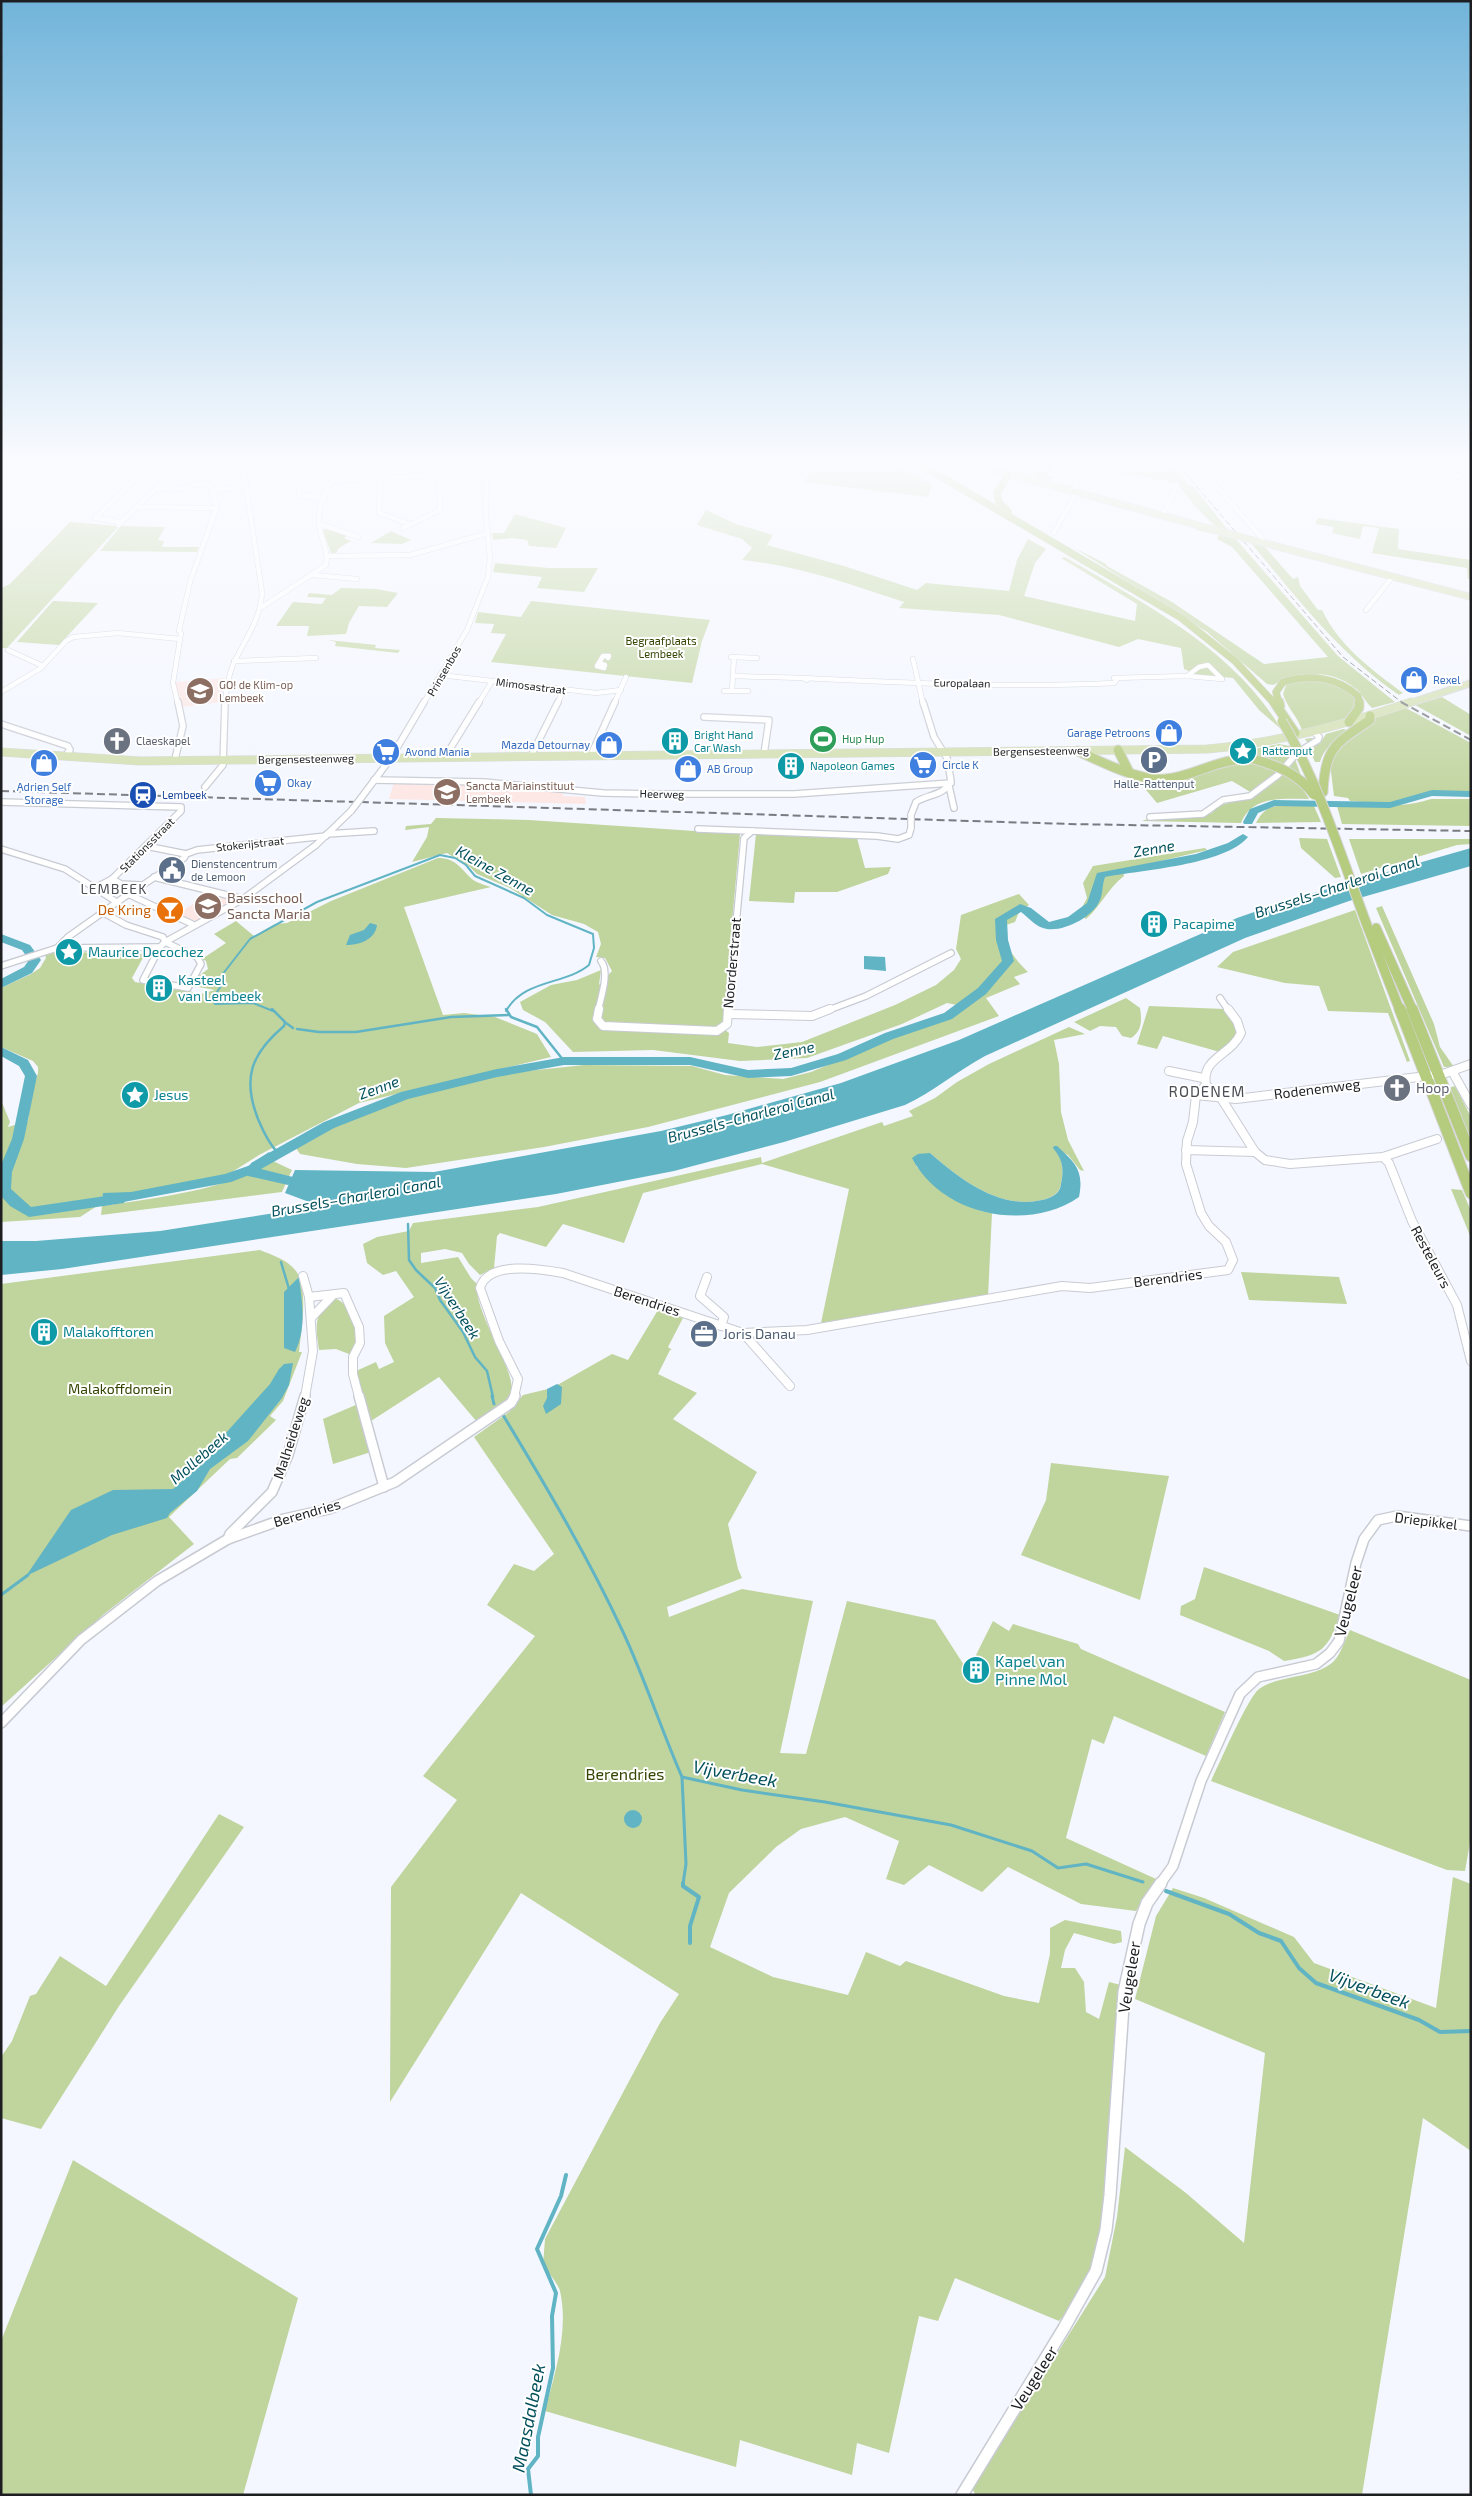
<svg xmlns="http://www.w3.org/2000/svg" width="1472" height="2496" font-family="'Exo 2',sans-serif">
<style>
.education{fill:#fde7e5}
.green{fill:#c0d49d}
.water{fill:#60b4c4}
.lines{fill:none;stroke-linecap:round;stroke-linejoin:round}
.stream-far3{stroke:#60b4c4;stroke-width:2}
.stream-far2{stroke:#60b4c4;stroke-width:2.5}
.stream-far1{stroke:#60b4c4;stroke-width:3}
.stream{stroke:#60b4c4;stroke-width:4}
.river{fill:#60b4c4;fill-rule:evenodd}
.minor-far4-casing{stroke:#c8cbd2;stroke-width:5.5}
.minor-far3-casing{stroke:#c8cbd2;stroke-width:8}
.minor-far2-casing{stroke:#c8cbd2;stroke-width:10}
.minor-far1-casing{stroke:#c8cbd2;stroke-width:12}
.minor-casing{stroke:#c8cbd2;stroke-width:14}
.major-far1-casing{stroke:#d6d6d7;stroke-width:8}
.major-casing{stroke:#d6d6d7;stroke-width:9}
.highway-far2-casing{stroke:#d6d6d7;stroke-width:8}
.highway-far1-casing{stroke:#d6d6d7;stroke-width:11}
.highway-casing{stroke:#d6d6d7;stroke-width:13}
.minor-far4{stroke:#fff;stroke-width:4.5}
.minor-far3{stroke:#fff;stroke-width:5.5}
.minor-far2{stroke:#fff;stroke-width:8}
.minor-far1{stroke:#fff;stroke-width:9}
.minor{stroke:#fff;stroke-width:11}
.major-far1{stroke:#d3e0b2;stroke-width:6}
.major{stroke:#d3e0b2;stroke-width:8}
.highway-far2{stroke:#b5cb7e;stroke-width:7}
.highway-far1{stroke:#b5cb7e;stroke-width:9}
.highway{stroke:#b5cb7e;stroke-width:11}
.rail-far1{stroke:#797b80;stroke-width:1;stroke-dasharray:6 3;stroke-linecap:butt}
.rail{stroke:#797b80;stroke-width:2;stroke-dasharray:8 4;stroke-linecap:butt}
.minor-bridge-casing{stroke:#c8cbd2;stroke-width:8;stroke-linecap:butt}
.major-bridge-casing{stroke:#d6d6d7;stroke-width:8;stroke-linecap:butt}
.highway-bridge-casing{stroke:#d6d6d7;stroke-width:11;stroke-linecap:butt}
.minor-bridge{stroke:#fff;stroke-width:5.5}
.major-bridge{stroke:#d3e0b2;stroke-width:6}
.highway-bridge{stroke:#b5cb7e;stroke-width:9}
.labels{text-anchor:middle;stroke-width:4;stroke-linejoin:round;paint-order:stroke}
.far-park-label{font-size:11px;fill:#334500;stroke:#fff}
.far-street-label{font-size:11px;fill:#1d1e21;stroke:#fff}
.far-shop-label{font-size:11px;fill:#366cbe;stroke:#fff;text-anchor:start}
.far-education-label{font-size:11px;fill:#785e54;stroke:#fff;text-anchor:start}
.far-culture-label{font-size:11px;fill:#0d838f;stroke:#fff;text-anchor:start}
.far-leisure-label{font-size:11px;fill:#27864d;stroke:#fff;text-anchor:start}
.far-worship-label{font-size:11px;fill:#5b616d;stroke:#fff;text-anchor:start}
.far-service-label{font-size:11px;fill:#4e5e75;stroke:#fff}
.far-transit-label{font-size:11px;fill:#164399;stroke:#fff;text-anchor:start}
.far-quarter-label{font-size:14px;letter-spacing:1px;fill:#4b4e54;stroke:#fff}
.education-label{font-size:14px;fill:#785e54;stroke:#fff;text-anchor:start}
.food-label{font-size:14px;fill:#c56008;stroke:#fff;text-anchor:end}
.culture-label{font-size:14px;fill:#0d838f;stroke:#fff;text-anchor:start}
.street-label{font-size:14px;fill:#1d1e21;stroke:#fff}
.worship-label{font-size:14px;fill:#5b616d;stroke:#fff;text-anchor:start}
.service-label{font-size:14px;fill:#4e5e75;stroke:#fff;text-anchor:start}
.park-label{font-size:14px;fill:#334500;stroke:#fff}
.water-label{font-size:15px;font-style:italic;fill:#03515d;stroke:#fff}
.neighbourhood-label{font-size:15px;letter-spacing:1px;fill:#4b4e54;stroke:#fff}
.near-street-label{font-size:16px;fill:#1d1e21;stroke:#fff}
.near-culture-label{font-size:16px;fill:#0d838f;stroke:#fff;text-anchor:start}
.near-park-label{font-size:16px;fill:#334500;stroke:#fff}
.near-water-label{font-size:18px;font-style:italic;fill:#03515d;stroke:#fff}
</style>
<rect width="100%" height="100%" fill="#f4f7ff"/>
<!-- education -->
<g class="education">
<path d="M225,678L222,702L181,707L175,682Z"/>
<path d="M394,782H447L525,788V790L555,791L561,792L564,796L585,797L586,804L389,799Z"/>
<path d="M210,894L234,901L196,921L175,915Z"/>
</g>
<!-- green -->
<g class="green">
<path d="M832,459H884L932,484L928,497L804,482L815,464L823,465Z"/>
<path d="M1035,459L1052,461L1048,476L1054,477L1048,482L1038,479L1034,474Z"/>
<path d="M1104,459H1169L1188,485L1193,486L1228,530L1216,527L1194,505L1177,483L1117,472L1121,462Z"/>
<path d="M1435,459H1471V463L1460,474L1435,463Z"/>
<path d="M706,510L736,524L773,535L767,545L844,566L917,590L926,583L1009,591L1017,560L1028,539L1046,549L1035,563L1024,596L1135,621L1137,604L1061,558L1065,557C1142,602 1234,649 1281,729L1259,710L1233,678L1186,674L1189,671L1184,669L1181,648L1138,639L1119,647L999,615L899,608L904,602C849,584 800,566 742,560L752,548L742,539L697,525Z"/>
<path d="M515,514L566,528L556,548L529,546L527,540L512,538L493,540L492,533H504Z"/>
<path d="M1318,518L1399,529L1398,549L1471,560V579H1468L1467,568L1372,553L1379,528L1363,526L1360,539L1332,533L1334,527L1315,524Z"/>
<path d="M70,522L119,526L7,648H1V588L10,584Z"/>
<path d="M121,526L165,527L158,540L164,541L162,547H199L197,552L100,551Z"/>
<path d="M327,526L349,535L344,538L351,541L339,548L336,553H331L323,531Z"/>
<path d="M1198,528L1234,537L1338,656L1395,702L1372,708C1365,702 1362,693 1355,688C1329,668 1299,672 1273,685L1267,684L1207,632L1073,547L1106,564L1107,566L1172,602L1264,664L1328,657L1232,547L1217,539L1219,535L1196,530Z"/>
<path d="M391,531L411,540L402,544L371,543Z"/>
<path d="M1249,541L1264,546L1293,579L1298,577L1300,586L1318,610H1322C1339,646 1372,670 1403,693L1399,695C1338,653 1297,597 1249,541Z"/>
<path d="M495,563L548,568H598L584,592L537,588L542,577L493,572Z"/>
<path d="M341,588L376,589L398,593L387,607L359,606L349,623L346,634L307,636L309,626H276L293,602L322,604L326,598L307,597L309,593L332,595Z"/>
<path d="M53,601L98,603L59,645L17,642Z"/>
<path d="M531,601L710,620L702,641L692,683L491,662L506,634L491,633L494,624L475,623L478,612L521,617Z"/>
<path d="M328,640L376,645L375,648L400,650L398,653L335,646L336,642Z"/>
<path d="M1302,680C1318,682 1354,682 1356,704C1356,709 1351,715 1348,717C1335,724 1316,727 1302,731C1299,718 1287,708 1283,694L1286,685Z"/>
<path d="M1442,697L1471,715V736L1415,705Z"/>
<path d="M1406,708L1471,743V793L1421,794L1389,804L1350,801L1348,798L1334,796L1330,764L1337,749L1377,717Z"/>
<path d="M1343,729H1346C1337,742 1325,745 1320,762H1315L1310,751L1311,748L1305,739L1311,738L1322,740L1326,734Z"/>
<path d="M1279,744L1290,746L1302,778L1234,753Z"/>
<path d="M1254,762L1279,771L1252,793L1232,781L1157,803L1141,784L1163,785L1227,764Z"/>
<path d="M1284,774L1302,788L1309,799C1284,799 1252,795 1241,823L1142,821L1148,819L1204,816L1212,813L1218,806L1257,795Z"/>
<path d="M1431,799H1471V826L1342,824L1337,806C1369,805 1400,809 1431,799Z"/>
<path d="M1302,805L1314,806L1321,822L1256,823C1267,801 1280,806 1302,805Z"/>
<path d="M436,818L529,820L740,834L723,1023L720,1026L729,1033L728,1043L757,1047L802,1042L895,1005L936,985L954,970L961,959L956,949L961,915L1019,894L1029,905L1019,912L1015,922L1006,925C999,942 1017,961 1028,972L1014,977L1020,984L986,998L999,1016L820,1082L648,1127L544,1147L406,1168L357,1164L300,1154L296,1148L331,1128L398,1101L436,1088L518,1072L584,1065L692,1066L725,1075L783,1079L811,1072L896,1037L940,1022L967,1007L947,1003L902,1024L807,1058L740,1061L653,1050L573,1052L545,1022L523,1010L520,1002L551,985L577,980L601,970L599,985L612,971L605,958L596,957L601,944L598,932L584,924L552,915L510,888L477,874L470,867L447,853L412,862L427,837L429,827L405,830L406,826L431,824Z"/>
<path d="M756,834L857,838L865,868L891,867L888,874L837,892H795L794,903L749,901Z"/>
<path d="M1299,838L1327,839L1341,877L1335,878L1301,848Z"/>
<path d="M1349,839H1471V844L1457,845L1361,874Z"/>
<path d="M1205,848L1207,850L1123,870L1124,876C1108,888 1101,906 1086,919L1079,913L1087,898L1083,883L1093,866Z"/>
<path d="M438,858C456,858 460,868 472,879C477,883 485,885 491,887L404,907L443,1015L464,1013L495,1017L537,1034L551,1057L359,1103L259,1155L224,1177L108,1199L80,1217L1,1222V1100L10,1122L8,1127L28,1121L31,1096L38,1073V1067L33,1061L1,1047V988L31,974L40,968L46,958L45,955L55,952L62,955L71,952L145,954L132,978L135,982L146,984L148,981L201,994L215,990L193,986L196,978L208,969L206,961L202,959L226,943L214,934L236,921L254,936L275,924L287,923L331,901Z"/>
<path d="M1382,906L1434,1024L1440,1047L1454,1067H1444L1376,908Z"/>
<path d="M1355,910L1410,1061L1407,1062L1388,1013L1328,1011L1319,986L1285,983L1217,967L1233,952Z"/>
<path d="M1126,998L1140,1008C1142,1020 1142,1031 1131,1038L1122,1036L1116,1027L1100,1026L1090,1031L1074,1022Z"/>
<path d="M1149,1006L1224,1009L1235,1024L1238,1038L1220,1052L1163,1036L1157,1049L1137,1044Z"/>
<path d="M1069,1027L1085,1034L1054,1040L1059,1064L1061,1112L1068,1140L1084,1171L1080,1170L1068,1155L1054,1148C1063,1160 1064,1169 1061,1184C1059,1194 1051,1198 1042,1200C999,1210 960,1179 930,1153L916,1166C938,1188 960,1208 992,1213L988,1297L821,1323L849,1189L762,1164L643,1193L624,1243L563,1224L546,1247L500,1233L497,1236L494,1268L480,1275L469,1264L462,1253L445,1249L421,1253V1263L458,1257L471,1278L477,1284C473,1313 521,1376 510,1395C503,1407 487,1414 477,1422L439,1377L371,1421L356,1371L376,1362L379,1369L394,1362L385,1343L384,1316L414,1297L396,1271L383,1275L367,1263L363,1244L377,1237L409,1231L413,1223L538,1207L761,1157L762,1163L882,1122L884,1126L913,1116L909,1111L935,1098L957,1082L989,1064Z"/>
<path d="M1455,1086L1471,1117V1141L1449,1088Z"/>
<path d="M273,1161L292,1170L282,1192L101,1215L102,1206C155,1198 229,1190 273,1161Z"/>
<path d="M1451,1189L1462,1190L1471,1211V1238Z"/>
<path d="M260,1250C272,1255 288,1260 296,1271C309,1289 301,1331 299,1352H302L283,1401L270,1416L276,1420L237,1458L230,1459L169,1517L194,1544L104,1614L1,1707V1284Z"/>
<path d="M1241,1272L1339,1277L1347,1304L1249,1300Z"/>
<path d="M336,1299C345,1301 357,1321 358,1331C359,1340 354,1347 349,1354L336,1349L319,1350C316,1327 312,1312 336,1299Z"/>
<path d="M658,1310L683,1318L668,1347L672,1350H670L658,1374L697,1393L673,1419L757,1472L728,1524L738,1569L742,1578L667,1607L669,1617L742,1589L813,1601L780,1753L806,1754L847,1601L935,1620L971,1676L970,1667L993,1621L1009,1631L1013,1624L1078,1644L1081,1649L1225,1712L1206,1756L1114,1716L1104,1744L1092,1739L1066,1838L1156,1879L1136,1911L1081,1904L1008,1867L982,1892L929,1865L904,1885L886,1879L899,1841L845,1817L801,1829L776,1847L729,1893L710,1947L773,1977L848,1995L866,1952L900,1966L906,1961L1004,1996L1039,2003L1050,1954V1928L1065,1920L1121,1931L1122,1942L1114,1944L1074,1933L1065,1950L1061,1968H1075L1084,1982L1086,2012L1099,2019L1109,1982L1121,1985L1114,2145L1101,2234L1081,2296L1059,2321L955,2278L938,2321L919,2316L889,2453L857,2443L852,2475L740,2440L736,2467L545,2411C555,2373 569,2331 560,2291C558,2283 548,2273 543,2265L545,2239L660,2023L679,1994L521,1893L390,2102L391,1887L457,1800L423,1776L535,1636L487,1605L514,1564L534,1571L554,1554L474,1437L509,1412L523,1395L552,1388L612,1354L628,1360Z"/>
<path d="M358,1404L371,1452L333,1464L323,1419Z"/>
<path d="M1051,1463L1169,1476L1140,1600L1021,1555L1046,1500Z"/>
<path d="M1204,1567L1340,1615C1328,1650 1322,1655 1284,1661L1269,1651L1180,1615L1181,1606L1195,1599Z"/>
<path d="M1350,1630L1471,1680V1837L1465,1871L1447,1870L1211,1781C1219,1765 1248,1697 1259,1689C1281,1674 1315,1679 1334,1661C1341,1654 1345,1639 1350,1630Z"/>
<path d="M219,1814L244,1827L119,2006L41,2129L1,2118V2057L12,2041L30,1996L36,1994L60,1956L106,1986Z"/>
<path d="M1453,1877L1471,1884V2151L1423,2118L1362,2495H976L972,2489L1105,2277L1117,2217L1125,2147L1186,2193L1244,2243L1265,2053L1135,1999L1156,1916L1173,1888L1204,1898L1294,1937L1314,1963L1436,2008Z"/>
<path d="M73,2160L298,2298L243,2495H1V2341Z"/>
</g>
<!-- water -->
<g class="water">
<path d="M1471,848V866L1349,901L1245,938L985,1056C957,1071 933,1092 905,1105L784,1142L674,1171L556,1194L62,1269L1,1275V1241H36L160,1231L320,1206L285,1193L295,1170L434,1172L661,1131L727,1115L841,1083L959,1040L1237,918L1286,901Z"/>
<path d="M370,923L377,925C375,940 359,945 346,945L350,935L364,930Z"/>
<path d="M864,956L885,957L886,971L864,969Z"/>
<path d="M1054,1146H1057C1076,1163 1084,1171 1079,1197C1027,1233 941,1215 912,1158L918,1154L930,1153C960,1179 999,1210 1042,1200C1051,1198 1060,1194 1061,1184C1064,1169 1063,1160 1053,1148Z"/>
<path d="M269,1152L273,1161L249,1175L231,1182L102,1206L103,1193L131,1192L225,1174L248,1166Z"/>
<path d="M299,1277C302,1302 307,1328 295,1352L284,1348V1292Z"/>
<path d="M293,1363L289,1385L282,1398L248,1441L210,1469L197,1491L170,1513L167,1518L112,1535L26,1576L71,1510L113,1490L173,1489L205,1461L225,1434L270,1384L279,1369L284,1364Z"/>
<path d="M557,1384L562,1387L561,1404L546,1414L543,1406L547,1398V1389Z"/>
<circle cx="633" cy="1819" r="9"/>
</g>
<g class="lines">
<!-- stream-far3 -->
<g class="stream-far3">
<path d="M217,992L221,986L222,975L250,939L317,902L440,855L455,858L466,865L475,876L524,898L547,915L593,934L594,948L589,965C565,985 524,979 506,1011"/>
<path d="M215,994L212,1000L215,1004L253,1003L273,1011"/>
</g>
<!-- stream-far2 -->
<g class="stream-far2">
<path d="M272,1009L285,1022L284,1026C251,1054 242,1078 258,1119C263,1131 269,1144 278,1153"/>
<path d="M506,1009L511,1017L537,1027L564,1061"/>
<path d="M286,1023L293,1028"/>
<path d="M297,1029L319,1032H356L451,1017L509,1015"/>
<path d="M408,1224L409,1260L416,1270L435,1288L440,1300L463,1332L475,1357L487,1371L493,1397"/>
<path d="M281,1262L289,1289"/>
</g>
<!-- stream-far1 -->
<g class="stream-far1">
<path d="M492,1396L494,1404"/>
<path d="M503,1415C546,1486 588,1557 623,1632C645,1679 661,1729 682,1777L742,1790L825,1802L951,1825L1032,1851L1058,1868L1086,1864L1143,1882"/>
<path d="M1,1595L28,1575"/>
<path d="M682,1777L686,1864L683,1884"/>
</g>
<!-- stream -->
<g class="stream">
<path d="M683,1883V1886L699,1897L690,1926V1943"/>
<path d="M1166,1891L1229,1914L1259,1933L1281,1941L1299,1968L1316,1983L1419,2020L1440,2032L1471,2031"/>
<path d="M531,2495L528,2469L538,2456V2437L553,2368L552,2316L556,2293L537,2249L561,2196L566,2175"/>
</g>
<!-- river -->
<g class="river">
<path d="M1432,790L1471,791V797L1432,796L1390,808L1275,806L1258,813L1252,824H1244L1243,822L1250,809L1274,800L1390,802Z"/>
<path d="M1243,834L1248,837C1225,865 1141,870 1105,877C1102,885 1103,893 1100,900C1093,918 1060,934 1043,928C1034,925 1028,917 1021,912L1007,920L1008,940L1014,961L986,994L952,1019L893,1039L846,1060L791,1076L748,1078L690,1065H564L497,1077L408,1099L334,1128L261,1169L293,1177L295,1180L293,1183L288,1185L248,1176L241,1171L243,1168L250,1167L251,1163L324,1122L401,1092L497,1069L564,1057H690L748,1070L791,1068L838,1054L885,1033L944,1013L978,988L1002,961L996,940L995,919L1020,904L1031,908L1049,922L1068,917L1087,903L1097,873L1196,854L1228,843Z"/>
<path d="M1,934L30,945L41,960L32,973L1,988V979L24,967L29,960L22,950L1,942Z"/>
<path d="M1,1047L28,1060L37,1076L24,1139L12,1172L11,1189L31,1207L119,1194L124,1195L126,1199L124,1203L29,1217L10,1206L1,1196V1165L12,1139L25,1076L19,1066L1,1056Z"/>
</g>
<defs>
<g id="minor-far4">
<path d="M886,459L891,462"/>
<path d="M1420,459L1471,482"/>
<path d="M135,462L146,464L148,467"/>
<path d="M295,472H304L298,485L300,496L325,497"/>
<path d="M380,479L379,513L407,523"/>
<path d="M333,481L436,475"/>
<path d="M156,488L177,489L206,483"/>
<path d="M213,491L246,485"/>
<path d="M1071,492L1075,489L1081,459"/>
<path d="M137,507L217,508"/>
<path d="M1162,516L1177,485"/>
<path d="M120,522L95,518L148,467L174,470"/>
<path d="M320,524L358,537"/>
<path d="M118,525L187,459"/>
<path d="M403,528L440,510L439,476L436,475L439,472L441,459"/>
<path d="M1054,533L1076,493"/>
<path d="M1263,543L1261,537L1215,485L1224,478L1289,459"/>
<path d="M328,556L410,555L488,533"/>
<path d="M313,575L357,579"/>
<path d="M262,607L326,565C329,550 320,538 319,523C317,501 334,478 344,459"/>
<path d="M1366,610L1393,576"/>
<path d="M8,650L43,666"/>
<path d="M731,657L757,658"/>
<path d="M913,659L923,704"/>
<path d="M234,661L316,658"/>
<path d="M597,666L603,656H609L608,658"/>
<path d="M597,666L604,668L605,665L602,664"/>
<path d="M440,675L596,693L621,690"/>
<path d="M733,676L803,678L807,680"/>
<path d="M1187,676L1199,667L1208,665L1222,679"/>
<path d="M803,678C906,683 1011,688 1114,683L1118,678"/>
<path d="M1114,678L1187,676L1222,679"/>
<path d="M724,691H748"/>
<path d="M732,691L734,657"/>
<path d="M1,692L41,668L66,641L73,637L118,633L180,639"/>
<path d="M178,704L173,683L181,633L179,631L190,582L217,506L212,490L203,478L192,469L181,464"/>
<path d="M225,704C226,690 228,677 233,665C244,640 261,620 262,592L242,459"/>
<path d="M423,704L467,630L488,577L490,558L486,517V459"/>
<path d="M478,704L492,681"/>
<path d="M557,704L564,690"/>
<path d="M614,704L626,677"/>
</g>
<g id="minor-far3">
<path d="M704,717L769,720L764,754"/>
<path d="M1,724L68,746L70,750L65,756"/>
<path d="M591,755L615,702"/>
<path d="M531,756L558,702"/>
<path d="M445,757L479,702"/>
<path d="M175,759L183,726L178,702"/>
<path d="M374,780L484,782L603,793L656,794H794L951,783"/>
<path d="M949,786L954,808"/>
<path d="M205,787L223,765L225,702"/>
<path d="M361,798L391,758L424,702"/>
<path d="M1,802L181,807V811L112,879L97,887"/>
<path d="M911,815L916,802C928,794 944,796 951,781L947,758L934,737L923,702"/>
<path d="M1150,817L1203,814L1223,800L1250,796L1278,775L1297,753L1318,740L1319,737L1315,733"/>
<path d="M698,829L877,836L898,839L909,835L911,828"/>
<path d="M327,834L374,831"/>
<path d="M146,846L186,854L197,850L326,836"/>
<path d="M1,849L65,869L115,901"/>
<path d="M154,877L243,899"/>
<path d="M112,879L121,884L140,885"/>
<path d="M128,894L192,924"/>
<path d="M104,913L126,925L163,937L165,942"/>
<path d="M165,942L197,957L201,964L188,988L143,980L160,947Z"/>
<path d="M165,942L243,899L316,845L351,811"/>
<path d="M57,948L68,937L123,898L184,858L186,854"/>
<path d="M1,966L57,948L160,947"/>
<path d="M1220,998L1229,1011"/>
<path d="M598,1011C601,997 610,972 601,961"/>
<path d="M728,1011L744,838L752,831"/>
<path d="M826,1011L866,996L951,953"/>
</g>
<g id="minor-far2">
<path d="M599,1009L597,1019L603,1026L717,1031L727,1024L728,1009"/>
<path d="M728,1014L812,1016L830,1009"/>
<path d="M1169,1071L1203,1078"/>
<path d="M1452,1071L1471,1105"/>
<path d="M1206,1085L1221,1098L1255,1152L1265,1160L1290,1164L1383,1157L1437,1139"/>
<path d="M1206,1085C1201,1057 1231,1056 1241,1033L1237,1021L1228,1009"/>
<path d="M1196,1095L1236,1099L1443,1074L1471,1064"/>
<path d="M1186,1150L1255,1152"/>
<path d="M1383,1157L1389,1163L1412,1221L1457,1305L1471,1361"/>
<path d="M303,1276L309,1297L313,1351L305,1397"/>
<path d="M707,1277L700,1296L724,1317L721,1326"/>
<path d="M309,1297L344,1293L359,1327L360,1343L353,1357V1374L359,1397"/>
<path d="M311,1318L333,1295"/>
<path d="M743,1333L790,1386"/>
<path d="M514,1397L518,1379L499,1341L480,1288C488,1260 541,1269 563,1273L743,1333L807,1330L1062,1286L1090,1288L1228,1270L1233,1260L1226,1242L1209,1226L1201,1213L1186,1164L1187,1141L1193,1122L1196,1095L1206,1085"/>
</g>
<g id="minor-far1">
<path d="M359,1396L384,1487"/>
<path d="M228,1539L230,1534L272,1492L288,1455L305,1396"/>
<path d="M1,1723L81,1640L157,1581L228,1539L284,1519L329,1509L395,1482L511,1403L515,1396"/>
<path d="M1160,1884L1173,1866L1201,1781L1240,1694L1258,1677L1316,1664L1330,1653L1339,1641L1356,1563L1364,1539L1378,1520L1397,1516L1471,1526"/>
</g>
<path id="minor" d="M962,2495L1064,2328L1096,2271L1106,2230L1110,2195L1124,1992L1139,1924L1147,1903L1161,1883"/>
<g id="major-far1">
<path d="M932,459H940"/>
<path d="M954,459L1219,531"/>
<path d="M1256,541L1471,597"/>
<path d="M1407,704L1471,683"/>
</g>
<path id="major" d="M1,752L140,761L1207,749C1278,743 1343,725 1411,702"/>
<g id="highway-far2">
<path d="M911,459L1180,617L1235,661L1275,704"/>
<path d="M1008,475L997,493L999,502L1008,512"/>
<path d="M1279,704L1276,692L1283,682C1310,674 1337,677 1358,696L1359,704"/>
</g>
<g id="highway-far1">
<path d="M1274,702L1295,733"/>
<path d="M1279,702L1280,706"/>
<path d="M1349,722L1359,708V702"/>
<path d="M1118,750L1128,770"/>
<path d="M1078,751C1101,762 1139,781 1165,779C1197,776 1218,757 1254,759"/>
<path d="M1323,792C1325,747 1335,744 1370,720V716"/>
<path d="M1368,928L1400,1011"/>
<path d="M1376,928L1413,1011"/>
</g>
<g id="highway">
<path d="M1400,1009L1471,1193"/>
<path d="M1412,1009L1471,1156"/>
</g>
</defs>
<!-- minor-far4 casing -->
<use href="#minor-far4" class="minor-far4-casing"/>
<!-- minor-far3 casing -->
<use href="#minor-far3" class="minor-far3-casing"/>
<!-- minor-far2 casing -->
<use href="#minor-far2" class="minor-far2-casing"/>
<!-- minor-far1 casing -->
<use href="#minor-far1" class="minor-far1-casing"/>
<!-- minor casing -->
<use href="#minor" class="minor-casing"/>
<!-- major-far1 casing -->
<use href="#major-far1" class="major-far1-casing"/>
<!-- major casing -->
<use href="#major" class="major-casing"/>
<!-- highway-far2 casing -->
<use href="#highway-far2" class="highway-far2-casing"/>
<!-- highway-far1 casing -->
<use href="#highway-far1" class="highway-far1-casing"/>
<!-- highway casing -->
<use href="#highway" class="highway-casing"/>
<!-- minor-far4 -->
<use href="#minor-far4" class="minor-far4"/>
<!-- minor-far3 -->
<use href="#minor-far3" class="minor-far3"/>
<!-- minor-far2 -->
<use href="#minor-far2" class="minor-far2"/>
<!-- minor-far1 -->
<use href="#minor-far1" class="minor-far1"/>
<!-- minor -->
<use href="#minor" class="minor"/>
<!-- major-far1 -->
<use href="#major-far1" class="major-far1"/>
<!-- major -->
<use href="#major" class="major"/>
<!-- highway-far2 -->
<use href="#highway-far2" class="highway-far2"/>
<!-- highway-far1 -->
<use href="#highway-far1" class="highway-far1"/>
<!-- highway -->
<use href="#highway" class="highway"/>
<!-- rail-far1 -->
<path class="rail-far1" d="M1173,459L1343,657L1404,704"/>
<!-- rail -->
<g class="rail">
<path d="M1401,702L1471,740"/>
<path d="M1,791L1069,824L1471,831"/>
</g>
<defs>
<g id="minor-bridge">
<path d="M351,811L361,798"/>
<path d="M911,815V828"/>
</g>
<path id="major-bridge" d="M1219,531L1256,541"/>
<g id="highway-bridge">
<path d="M1282,721C1320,785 1342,859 1368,928"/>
<path d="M1254,759C1278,766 1299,774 1314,795"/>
</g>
</defs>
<!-- minor-bridge casing -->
<use href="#minor-bridge" class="minor-bridge-casing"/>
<!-- major-bridge casing -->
<use href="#major-bridge" class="major-bridge-casing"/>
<!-- highway-bridge casing -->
<use href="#highway-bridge" class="highway-bridge-casing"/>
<!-- minor-bridge -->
<use href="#minor-bridge" class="minor-bridge"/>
<!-- major-bridge -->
<use href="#major-bridge" class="major-bridge"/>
<!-- highway-bridge -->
<use href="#highway-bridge" class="highway-bridge"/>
</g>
<!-- sky -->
<linearGradient id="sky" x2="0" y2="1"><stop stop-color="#71b4da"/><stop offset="0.57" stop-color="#fafbff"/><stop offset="1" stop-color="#fafbff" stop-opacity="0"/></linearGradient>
<rect width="1472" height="809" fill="url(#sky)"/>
<!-- icons -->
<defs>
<symbol id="shop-disc" viewBox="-11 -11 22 22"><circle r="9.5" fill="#3f7fe0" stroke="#fff"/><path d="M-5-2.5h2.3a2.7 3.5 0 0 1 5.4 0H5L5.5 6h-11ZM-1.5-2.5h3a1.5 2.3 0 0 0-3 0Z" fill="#fff"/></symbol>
<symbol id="school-disc" viewBox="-11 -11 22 22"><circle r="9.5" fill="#8d6e63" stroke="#fff"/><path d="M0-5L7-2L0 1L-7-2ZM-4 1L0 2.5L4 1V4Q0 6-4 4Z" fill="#fff"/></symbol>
<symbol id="stadium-disc" viewBox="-11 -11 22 22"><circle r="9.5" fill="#2e9e5b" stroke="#fff"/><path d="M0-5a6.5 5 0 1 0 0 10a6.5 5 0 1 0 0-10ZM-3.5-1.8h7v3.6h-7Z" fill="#fff"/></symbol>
<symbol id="church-disc" viewBox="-11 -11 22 22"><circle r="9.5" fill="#6b7280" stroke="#fff"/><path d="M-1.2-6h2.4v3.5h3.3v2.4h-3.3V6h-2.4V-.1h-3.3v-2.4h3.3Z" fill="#fff"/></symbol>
<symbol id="building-disc" viewBox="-11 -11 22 22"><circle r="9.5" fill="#0f9aa8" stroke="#fff"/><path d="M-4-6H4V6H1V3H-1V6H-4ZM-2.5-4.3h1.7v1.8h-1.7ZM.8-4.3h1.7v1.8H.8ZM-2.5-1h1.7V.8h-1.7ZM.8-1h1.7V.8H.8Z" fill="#fff"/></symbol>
<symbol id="sight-disc" viewBox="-11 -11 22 22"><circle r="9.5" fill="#0f9aa8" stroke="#fff"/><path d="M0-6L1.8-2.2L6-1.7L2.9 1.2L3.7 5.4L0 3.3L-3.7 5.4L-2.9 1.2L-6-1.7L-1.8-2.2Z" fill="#fff"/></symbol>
<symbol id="supermarket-disc" viewBox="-11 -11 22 22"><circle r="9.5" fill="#3f7fe0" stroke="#fff"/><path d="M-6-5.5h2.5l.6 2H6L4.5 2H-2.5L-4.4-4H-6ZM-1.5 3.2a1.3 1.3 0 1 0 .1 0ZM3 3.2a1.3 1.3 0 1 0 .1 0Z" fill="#fff"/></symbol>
<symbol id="parking-disc" viewBox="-11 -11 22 22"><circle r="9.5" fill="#5c6f8a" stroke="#fff"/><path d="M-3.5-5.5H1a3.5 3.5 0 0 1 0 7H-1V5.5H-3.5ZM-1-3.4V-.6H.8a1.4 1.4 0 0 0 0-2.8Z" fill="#fff"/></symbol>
<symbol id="station-disc" viewBox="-11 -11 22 22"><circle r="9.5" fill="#1a4fb4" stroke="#fff"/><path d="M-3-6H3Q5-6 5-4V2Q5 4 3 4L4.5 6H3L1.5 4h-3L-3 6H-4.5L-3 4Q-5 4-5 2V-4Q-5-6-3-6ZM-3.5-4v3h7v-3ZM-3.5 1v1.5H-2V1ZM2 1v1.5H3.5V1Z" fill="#fff"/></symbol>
<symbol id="civic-disc" viewBox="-11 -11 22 22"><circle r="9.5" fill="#5c6f8a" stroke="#fff"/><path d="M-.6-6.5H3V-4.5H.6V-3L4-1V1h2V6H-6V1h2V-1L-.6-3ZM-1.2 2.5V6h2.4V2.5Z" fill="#fff"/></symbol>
<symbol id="bar-disc" viewBox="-11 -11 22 22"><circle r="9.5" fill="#e8710a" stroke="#fff"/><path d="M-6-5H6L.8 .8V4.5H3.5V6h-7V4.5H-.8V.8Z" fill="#fff"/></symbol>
<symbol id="office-disc" viewBox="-11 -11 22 22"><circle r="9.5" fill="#5c6f8a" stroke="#fff"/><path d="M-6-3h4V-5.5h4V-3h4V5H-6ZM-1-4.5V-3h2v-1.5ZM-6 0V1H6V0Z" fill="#fff"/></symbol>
</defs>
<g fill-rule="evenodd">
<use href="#shop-disc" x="1398" y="664" width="32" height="32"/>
<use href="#school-disc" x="184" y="675" width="32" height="32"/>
<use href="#shop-disc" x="1153" y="717" width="32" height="32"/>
<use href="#stadium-disc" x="807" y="723" width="32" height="32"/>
<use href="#church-disc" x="101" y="725" width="32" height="32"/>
<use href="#building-disc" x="659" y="725" width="32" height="32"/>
<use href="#shop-disc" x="593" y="729" width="32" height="32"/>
<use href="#sight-disc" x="1227" y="735" width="32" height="32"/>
<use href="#supermarket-disc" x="370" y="736" width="32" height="32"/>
<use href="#parking-disc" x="1138" y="744" width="32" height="32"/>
<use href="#shop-disc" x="28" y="747" width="32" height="32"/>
<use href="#supermarket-disc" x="907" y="749" width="32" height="32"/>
<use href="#building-disc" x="775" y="750" width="32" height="32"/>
<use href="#shop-disc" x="672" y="753" width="32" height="32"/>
<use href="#supermarket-disc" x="252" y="767" width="32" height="32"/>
<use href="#school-disc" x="431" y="776" width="32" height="32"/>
<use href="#station-disc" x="127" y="779" width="32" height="32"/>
<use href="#civic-disc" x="156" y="854" width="32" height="32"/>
<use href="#school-disc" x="192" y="890" width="32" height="32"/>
<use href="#bar-disc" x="154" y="894" width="32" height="32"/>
<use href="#building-disc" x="1138" y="908" width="32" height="32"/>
<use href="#sight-disc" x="53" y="936" width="32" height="32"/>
<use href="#building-disc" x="143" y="972" width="32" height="32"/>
<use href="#church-disc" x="1381" y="1072" width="32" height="32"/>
<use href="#sight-disc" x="119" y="1079" width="32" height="32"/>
<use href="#building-disc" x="28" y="1316" width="32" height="32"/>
<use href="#office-disc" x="688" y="1318" width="32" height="32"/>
<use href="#building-disc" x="960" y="1654" width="32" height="32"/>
</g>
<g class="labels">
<!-- far-park labels -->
<g class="far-park-label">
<text x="661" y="645">Begraafplaats<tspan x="661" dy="13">Lembeek</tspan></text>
</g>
<!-- far-street labels -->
<g class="far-street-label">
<text transform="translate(444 671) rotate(-60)" y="4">Prinsenbos</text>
<text transform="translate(962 683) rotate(1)" y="4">Europalaan</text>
<text transform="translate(531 686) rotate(7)" y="4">Mimosastraat</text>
<text transform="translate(1041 751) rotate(-1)" y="4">Bergensesteenweg</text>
<text transform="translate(306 759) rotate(-1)" y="4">Bergensesteenweg</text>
<text transform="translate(662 794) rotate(1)" y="4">Heerweg</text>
<text transform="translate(250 844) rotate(-6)" y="4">Stokerijstraat</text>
<text transform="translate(147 845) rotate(-45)" y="4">Stationsstraat</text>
</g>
<!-- far-shop labels -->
<g class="far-shop-label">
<text x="1433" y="684">Rexel</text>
<text x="1150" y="737" text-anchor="end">Garage Petroons</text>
<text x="590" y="749" text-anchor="end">Mazda Detournay</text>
<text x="405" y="756">Avond Mania</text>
<text x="942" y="769">Circle K</text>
<text x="707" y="773">AB Group</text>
<text x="287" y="787">Okay</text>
<text x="44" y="791" text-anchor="middle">Adrien Self<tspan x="44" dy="13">Storage</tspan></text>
</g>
<!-- far-education labels -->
<g class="far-education-label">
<text x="219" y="689">GO! de Klim-op<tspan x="219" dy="13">Lembeek</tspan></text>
<text x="466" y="790">Sancta Mariainstituut<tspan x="466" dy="13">Lembeek</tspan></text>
</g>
<!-- far-culture labels -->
<g class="far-culture-label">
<text x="694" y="739">Bright Hand<tspan x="694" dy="13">Car Wash</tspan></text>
<text x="1262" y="755">Rattenput</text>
<text x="810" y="770">Napoleon Games</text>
</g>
<!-- far-leisure labels -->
<g class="far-leisure-label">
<text x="842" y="743">Hup Hup</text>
</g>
<!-- far-worship labels -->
<g class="far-worship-label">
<text x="136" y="745">Claeskapel</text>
</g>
<!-- far-service labels -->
<g class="far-service-label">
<text x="1154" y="788">Halle-Rattenput</text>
<text x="191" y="868" text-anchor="start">Dienstencentrum<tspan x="191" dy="13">de Lemoon</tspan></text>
</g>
<!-- far-transit labels -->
<g class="far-transit-label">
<text x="162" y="799">Lembeek</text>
</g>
<!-- far-quarter labels -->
<g class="far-quarter-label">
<text x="114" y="894">LEMBEEK</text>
</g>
<!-- education labels -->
<g class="education-label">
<text x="227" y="903">Basisschool<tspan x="227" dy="16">Sancta Maria</tspan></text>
</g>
<!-- food labels -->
<g class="food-label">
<text x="151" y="915">De Kring</text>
</g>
<!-- culture labels -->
<g class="culture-label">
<text x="1173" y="929">Pacapime</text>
<text x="88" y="957">Maurice Decochez</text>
<text x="178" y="985">Kasteel<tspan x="178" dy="16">van Lembeek</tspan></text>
<text x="154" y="1100">Jesus</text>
<text x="63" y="1337">Malakofftoren</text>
</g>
<!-- street labels -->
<g class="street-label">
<text transform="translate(732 963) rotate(-85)" y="5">Noorderstraat</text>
<text transform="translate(1317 1089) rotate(-7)" y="5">Rodenemweg</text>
<text transform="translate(1431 1257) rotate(62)" y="5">Resteleurs</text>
<text transform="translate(1168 1278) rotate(-7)" y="5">Berendries</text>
<text transform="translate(647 1301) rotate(18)" y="5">Berendries</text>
<text transform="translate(291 1438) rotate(-72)" y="5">Malheideweg</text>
<text transform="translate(307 1513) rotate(-16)" y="5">Berendries</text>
<text transform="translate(1426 1521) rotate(7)" y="5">Driepikkel</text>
</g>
<!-- worship labels -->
<g class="worship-label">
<text x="1416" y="1093">Hoop</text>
</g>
<!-- service labels -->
<g class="service-label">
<text x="723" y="1339">Joris Danau</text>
</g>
<!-- park labels -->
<g class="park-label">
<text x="120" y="1394">Malakoffdomein</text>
</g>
<!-- water labels -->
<g class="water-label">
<text transform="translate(1154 849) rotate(-10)" y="5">Zenne</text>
<text transform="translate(495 871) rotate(29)" y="5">Kleine Zenne</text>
<text transform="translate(1337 887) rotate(-18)" y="5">Brussels–Charleroi Canal</text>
<text transform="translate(794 1051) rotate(-12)" y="5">Zenne</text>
<text transform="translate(379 1088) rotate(-20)" y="5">Zenne</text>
<text transform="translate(751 1116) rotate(-15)" y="5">Brussels–Charleroi Canal</text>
<text transform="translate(356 1197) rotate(-10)" y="5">Brussels–Charleroi Canal</text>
<text transform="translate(457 1308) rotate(57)" y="5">Vijverbeek</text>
<text transform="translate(199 1458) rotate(-41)" y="5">Mollebeek</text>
</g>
<!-- neighbourhood labels -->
<g class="neighbourhood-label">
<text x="1207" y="1097">RODENEM</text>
</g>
<!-- near-street labels -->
<g class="near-street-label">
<text transform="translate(1348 1601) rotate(-76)" y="6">Veugeleer</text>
<text transform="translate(1129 1977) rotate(-81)" y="6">Veugeleer</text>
<text transform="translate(1034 2378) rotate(-58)" y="6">Veugeleer</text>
</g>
<!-- near-culture labels -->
<g class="near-culture-label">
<text x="995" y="1667">Kapel van<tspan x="995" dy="18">Pinne Mol</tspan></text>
</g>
<!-- near-park labels -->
<g class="near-park-label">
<text x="625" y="1780">Berendries</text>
</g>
<!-- near-water labels -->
<g class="near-water-label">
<text transform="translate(735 1774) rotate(10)" y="6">Vijverbeek</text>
<text transform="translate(1369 1989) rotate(20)" y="6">Vijverbeek</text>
<text transform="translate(529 2418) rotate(-79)" y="6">Maasdalbeek</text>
</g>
</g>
<!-- border -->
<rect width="1472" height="2496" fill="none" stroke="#1d1e21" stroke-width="5"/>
</svg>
